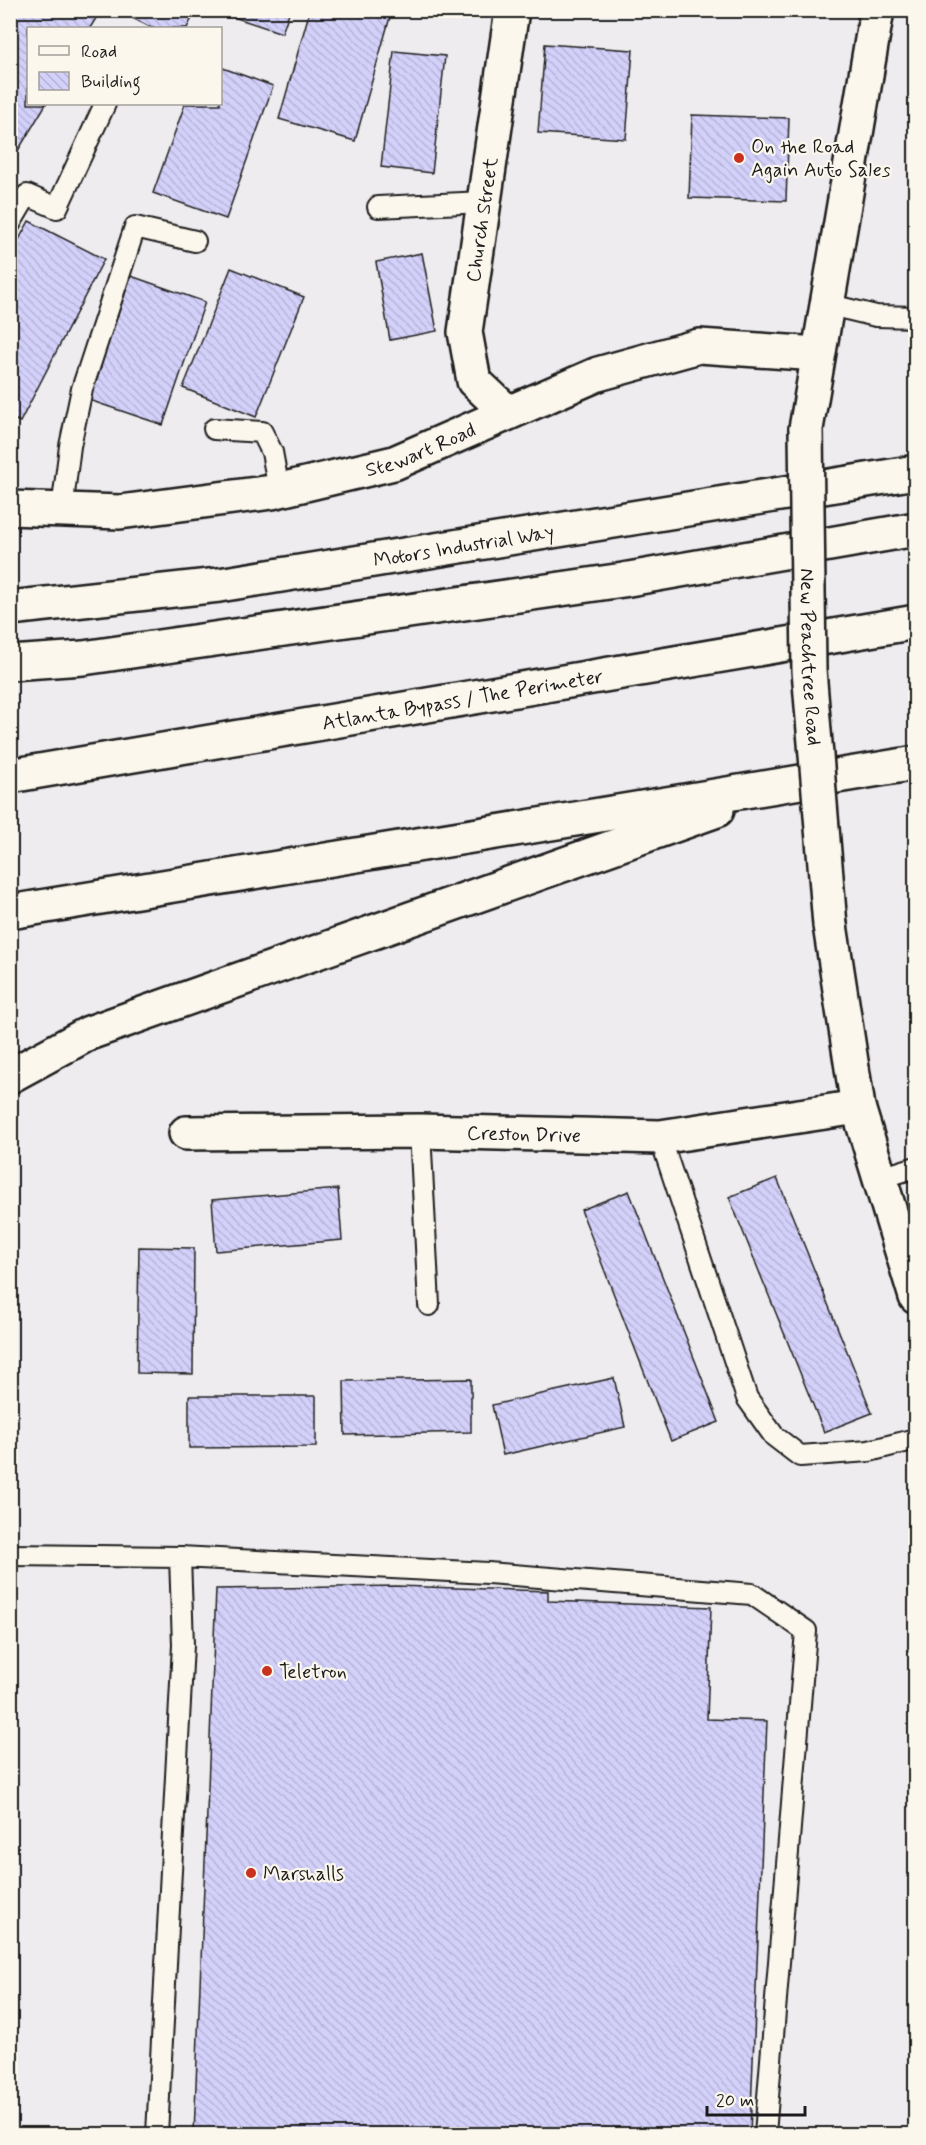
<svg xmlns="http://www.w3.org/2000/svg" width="926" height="2145" font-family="Mynerve,sans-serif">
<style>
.building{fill:url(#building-back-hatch);stroke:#1c1c1c;stroke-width:1.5}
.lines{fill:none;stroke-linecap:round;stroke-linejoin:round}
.lane-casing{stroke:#1c1c1c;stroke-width:24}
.street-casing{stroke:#1c1c1c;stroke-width:38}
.secondary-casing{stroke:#1c1c1c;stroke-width:38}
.highway-casing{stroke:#1c1c1c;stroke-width:38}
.lane{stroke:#fbf7ec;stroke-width:20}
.street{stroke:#fbf7ec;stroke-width:33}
.secondary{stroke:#fbf7ec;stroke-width:33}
.highway{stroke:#fbf7ec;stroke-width:33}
.secondary-bridge-casing{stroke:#1c1c1c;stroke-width:38;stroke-linecap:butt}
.secondary-bridge{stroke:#fbf7ec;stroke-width:33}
.poi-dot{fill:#c8321e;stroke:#fbf7ec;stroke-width:2}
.labels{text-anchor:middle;stroke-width:4.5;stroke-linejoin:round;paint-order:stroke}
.poi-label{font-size:20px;fill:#1c1c1c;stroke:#fbf7ec;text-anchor:start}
.street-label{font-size:20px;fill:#1c1c1c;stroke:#fbf7ec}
</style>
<defs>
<pattern id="building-back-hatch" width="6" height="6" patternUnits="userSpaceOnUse" patternTransform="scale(1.5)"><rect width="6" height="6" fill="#d3d1fa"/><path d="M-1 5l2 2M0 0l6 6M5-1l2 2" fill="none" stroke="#b5b3d6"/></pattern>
</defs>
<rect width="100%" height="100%" fill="#efecf0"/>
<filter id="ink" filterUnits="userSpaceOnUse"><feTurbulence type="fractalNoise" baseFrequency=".0167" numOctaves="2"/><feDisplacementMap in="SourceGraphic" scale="12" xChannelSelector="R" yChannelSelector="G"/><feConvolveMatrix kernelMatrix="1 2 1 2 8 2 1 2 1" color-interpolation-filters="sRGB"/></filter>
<g filter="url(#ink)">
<!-- building -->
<g class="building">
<path d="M10,10H101L90,28H28V104H46L10,164Z"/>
<path d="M117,10H196L187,28H152Z"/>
<path d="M222,10H290L282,33L221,13Z"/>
<path d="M310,10H392L355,141L279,119Z"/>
<path d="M545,44L633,50L626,139L538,133Z"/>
<path d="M394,51L445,56L432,173L381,167Z"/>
<path d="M220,67L273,86L226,219L153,193L185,104H220Z"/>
<path d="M692,115L789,118L786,201L689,198Z"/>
<path d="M29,221L104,259L20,422L10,417V256Z"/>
<path d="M422,253L437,331L390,340L376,262Z"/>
<path d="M231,268L304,297L256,417L183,388Z"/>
<path d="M131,276L205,302L163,425L89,400Z"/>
<path d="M777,1178L872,1413L824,1432L729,1197Z"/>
<path d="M338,1189L342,1240L216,1251L212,1200Z"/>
<path d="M629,1191L719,1422L671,1441L581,1210Z"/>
<path d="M139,1247L194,1248L193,1374L137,1373Z"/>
<path d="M614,1378L625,1427L503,1455L492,1405Z"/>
<path d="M471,1379V1432L345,1435L344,1381Z"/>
<path d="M189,1396H316V1447L189,1448Z"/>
<path d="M396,1586L548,1591V1601L711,1607L707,1719L767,1721L750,2134H194L216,1589Z"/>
</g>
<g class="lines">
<defs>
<g id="lane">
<path d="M378,207L484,202"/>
<path d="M10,224L27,195L57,208L105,104"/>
<path d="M826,304L876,316L916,317"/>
<path d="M214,429L262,432L272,452L279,490"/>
<path d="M62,510L70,446L82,389L135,227L195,241"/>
<path d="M420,1131L429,1305"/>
<path d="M660,1137L747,1398L774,1436L800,1456L869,1451L916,1439"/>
<path d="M878,1179L916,1167"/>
<path d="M10,1555L180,1557L183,1645L157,2134"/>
<path d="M180,1557L488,1573L752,1594L806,1631L765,2134"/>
</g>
<g id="street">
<path id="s1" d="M508,413L474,381L465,332L512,10"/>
<path id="s2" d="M10,508L120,512L272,492L394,463L598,374L699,346L818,354"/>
<path id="s3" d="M186,1133L420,1131L660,1137L858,1107"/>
</g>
<g id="secondary">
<path d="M806,429L877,10"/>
<path id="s4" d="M10,608L219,585L916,472"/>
<path d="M10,663L83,658L623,580L916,529"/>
<path d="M830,925L858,1107L916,1297"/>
</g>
<g id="highway">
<path id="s5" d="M10,776L916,622"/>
<path d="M10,912L916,763"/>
<path d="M10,1076L89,1033L717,810"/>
</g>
</defs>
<!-- lane casing -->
<use href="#lane" class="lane-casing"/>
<!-- street casing -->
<use href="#street" class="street-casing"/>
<!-- secondary casing -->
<use href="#secondary" class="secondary-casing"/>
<!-- highway casing -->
<use href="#highway" class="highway-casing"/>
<!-- lane -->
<use href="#lane" class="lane"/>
<!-- street -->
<use href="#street" class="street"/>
<!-- secondary -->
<use href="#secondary" class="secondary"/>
<!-- highway -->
<use href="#highway" class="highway"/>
<defs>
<g id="secondary-bridge">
<path id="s6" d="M806,429L809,670L830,925"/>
</g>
</defs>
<!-- secondary-bridge casing -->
<use href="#secondary-bridge" class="secondary-bridge-casing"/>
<!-- secondary-bridge -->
<use href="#secondary-bridge" class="secondary-bridge"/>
</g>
</g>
<!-- markers -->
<g class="poi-dot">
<circle cx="739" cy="158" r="6"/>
<circle cx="267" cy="1671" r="6"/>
<circle cx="251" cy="1873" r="6"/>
</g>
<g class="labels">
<!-- poi labels -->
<g class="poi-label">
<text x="751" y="153">On the Road<tspan x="751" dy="23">Again Auto Sales</tspan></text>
<text x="279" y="1678">Teletron</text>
<text x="263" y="1880">Marshalls</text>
</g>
<!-- street labels -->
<g class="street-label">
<text dy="7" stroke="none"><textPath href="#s1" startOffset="210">Church Street</textPath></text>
<text dy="7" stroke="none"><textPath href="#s2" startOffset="418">Stewart Road</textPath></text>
<text dy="7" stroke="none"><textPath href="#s4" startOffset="458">Motors Industrial Way</textPath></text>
<text dy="7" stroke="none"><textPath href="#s6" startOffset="228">New Peachtree Road</textPath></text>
<text dy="7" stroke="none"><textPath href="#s5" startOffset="459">Atlanta Bypass / The Perimeter</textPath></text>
<text dy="7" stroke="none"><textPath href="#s3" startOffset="338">Creston Drive</textPath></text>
</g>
</g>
<!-- margin -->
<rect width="926" height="2145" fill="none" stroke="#fbf7ec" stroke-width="36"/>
<rect x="18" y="18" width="890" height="2109" fill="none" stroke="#1c1c1c" stroke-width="2" filter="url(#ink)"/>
<!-- legend -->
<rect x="27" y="27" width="195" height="78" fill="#fbf7ec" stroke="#a29f99" stroke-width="1.5"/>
<rect x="39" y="46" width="30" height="9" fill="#fbf7ec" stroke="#a29f99" stroke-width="1.5"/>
<text x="81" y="57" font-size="18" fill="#1c1c1c">Road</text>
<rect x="39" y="72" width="30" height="18" fill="url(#building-back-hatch)" stroke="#a29f99" stroke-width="1.5"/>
<text x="81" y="87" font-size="18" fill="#1c1c1c">Building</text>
<!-- scale -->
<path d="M707 2106v9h98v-9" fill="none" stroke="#1c1c1c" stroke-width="3"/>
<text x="716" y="2106" font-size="18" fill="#1c1c1c" stroke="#fbf7ec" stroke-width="4.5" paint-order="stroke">20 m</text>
</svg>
